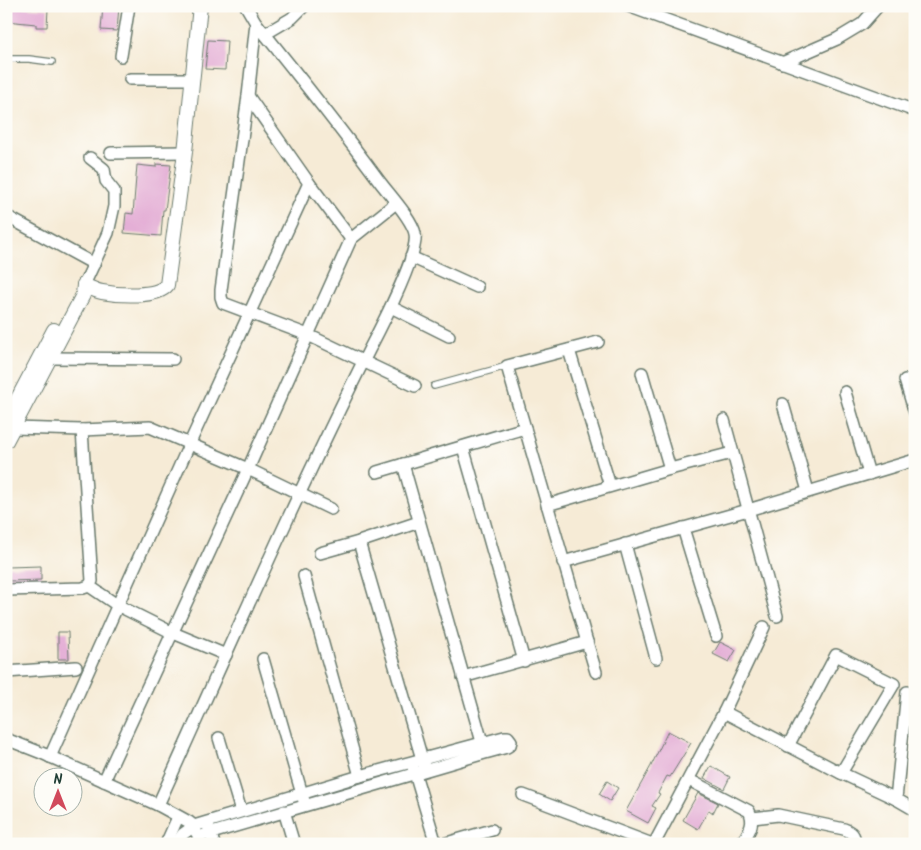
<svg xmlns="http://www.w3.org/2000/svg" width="921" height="850" font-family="Kalam,sans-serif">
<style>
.building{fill:#e4afd6}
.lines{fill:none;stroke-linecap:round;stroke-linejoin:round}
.service-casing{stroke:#6a7a6d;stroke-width:8}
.minor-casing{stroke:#6a7a6d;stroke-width:14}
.tertiary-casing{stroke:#6a7a6d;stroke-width:16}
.service{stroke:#fff;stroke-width:5.5}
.minor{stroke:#fff;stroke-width:11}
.tertiary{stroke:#fff;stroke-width:14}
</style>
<rect width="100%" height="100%" fill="#fdfcf7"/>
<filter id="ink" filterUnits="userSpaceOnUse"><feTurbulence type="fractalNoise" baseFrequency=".02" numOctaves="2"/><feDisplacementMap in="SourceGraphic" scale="10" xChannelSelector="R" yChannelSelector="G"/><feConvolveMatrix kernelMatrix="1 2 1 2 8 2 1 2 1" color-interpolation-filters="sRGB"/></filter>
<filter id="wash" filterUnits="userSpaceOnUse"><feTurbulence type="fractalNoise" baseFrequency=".0096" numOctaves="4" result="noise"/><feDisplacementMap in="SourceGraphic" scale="20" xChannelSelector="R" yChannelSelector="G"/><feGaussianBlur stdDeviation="1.12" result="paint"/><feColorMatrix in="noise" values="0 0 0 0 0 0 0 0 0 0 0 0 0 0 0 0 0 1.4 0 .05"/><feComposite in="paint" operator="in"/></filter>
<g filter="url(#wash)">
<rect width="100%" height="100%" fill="#f6ebd6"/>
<g id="blocks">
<!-- building -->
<g class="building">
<path d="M6,6L48,9L47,27H36V24L6,21Z"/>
<path d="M103,6H119L117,31L101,30Z"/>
<path d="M208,40L227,41L225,70L205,69Z"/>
<path d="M156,164L171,165L165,210H163L161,236L124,233L126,213L133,214L137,165L156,167Z"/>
<path d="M41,566V580L9,581L8,567Z"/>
<path d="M58,632H68L69,659H58Z"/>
<path d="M720,642L736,650L729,662L713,654Z"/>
<path d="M668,731L691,743L670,777L667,776L658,793L660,794L652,806L656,808L648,823L626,811L651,766Z"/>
<path d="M711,766L730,777L724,789L704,778Z"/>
<path d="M607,781L618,788L610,801L599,794Z"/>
<path d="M698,793L718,803L713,813L709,810L698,829L683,820Z"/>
</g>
</g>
</g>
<g filter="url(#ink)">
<use href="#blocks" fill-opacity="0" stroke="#6a7a6d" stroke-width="1"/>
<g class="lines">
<defs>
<g id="service">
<path d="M6,59H29L52,62"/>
<path d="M434,386L507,366"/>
</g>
<g id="minor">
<path d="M628,6L915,111"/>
<path d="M256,23L248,96L221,290V297L223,303L308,335L415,386"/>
<path d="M265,34L292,18L304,6"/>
<path d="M121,56L129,6"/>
<path d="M782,63L837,39L862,24L878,6"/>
<path d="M130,79H193"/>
<path d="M248,96L309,183L351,239"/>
<path d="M111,153L185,152"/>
<path d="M6,216L94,264"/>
<path d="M411,257L477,287"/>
<path d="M84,285L108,233L114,206V191L106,181L104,169L90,158"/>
<path d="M391,307L449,336"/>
<path d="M569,350L610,486"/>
<path d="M50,358L173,359"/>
<path d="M642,373L670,469"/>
<path d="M905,380L915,413"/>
<path d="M845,392L869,474"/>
<path d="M783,404L808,491"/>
<path d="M724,420L777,616"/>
<path d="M14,428L82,430L150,427L248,469L331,509"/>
<path d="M82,430L92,581L89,586"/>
<path d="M463,447L524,661"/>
<path d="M403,464L484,749"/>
<path d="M377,472L525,428"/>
<path d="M547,505L670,469L732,453"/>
<path d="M683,528L716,636"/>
<path d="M359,542L424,766"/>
<path d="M625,544L656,658"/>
<path d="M320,553L359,542L419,522"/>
<path d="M563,562L748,510L915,460"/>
<path d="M304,576L360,776"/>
<path d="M6,590L83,588L89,586L117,605L171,632L226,655"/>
<path d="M587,642L507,366L598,342"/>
<path d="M263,659L304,801"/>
<path d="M6,672L76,667"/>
<path d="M463,677L587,642L596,672"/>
<path d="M724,712L841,773L896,799L915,810"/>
<path d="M219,738L241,811"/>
<path d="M6,739L44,754L158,805L189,822L194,826L196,832"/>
<path d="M788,746L836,655L894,684L841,773"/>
<path d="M50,757L189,445L309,183"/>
<path d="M413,767L436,844"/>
<path d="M689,780L749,811C756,824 748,833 741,844"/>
<path d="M104,781L248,469L351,239L396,203"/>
<path d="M523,795L652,844"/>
<path d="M896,799L907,692"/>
<path d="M158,805C227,653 294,499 369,350C380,329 419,254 415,234C413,220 389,194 380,182C340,128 298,75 256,23L246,6"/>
<path d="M284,811L294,844"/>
<path d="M753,818L778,815L844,829C852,832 855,835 855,844"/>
<path d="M208,826L214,844"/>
<path d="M166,844L178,817"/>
<path d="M176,844L183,834L194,826L360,776L504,737H508L511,741L510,745L507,747L485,753L198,837"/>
<path d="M443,844L492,830"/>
<path d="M654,844L724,712L764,627"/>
</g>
<g id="tertiary">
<path d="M84,285C90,288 96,291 102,292C118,295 157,298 167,285L185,152L200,6"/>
<path d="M6,421L54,330"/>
<path d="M6,441L83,295L84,285"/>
</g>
</defs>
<!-- service casing -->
<use href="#service" class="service-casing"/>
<!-- minor casing -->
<use href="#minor" class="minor-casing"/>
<!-- tertiary casing -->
<use href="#tertiary" class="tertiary-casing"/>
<!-- service -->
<use href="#service" class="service"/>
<!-- minor -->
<use href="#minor" class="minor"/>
<!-- tertiary -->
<use href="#tertiary" class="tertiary"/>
</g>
</g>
<!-- margin -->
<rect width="921" height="850" fill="none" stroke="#fdfcf7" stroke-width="25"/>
<!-- north arrow -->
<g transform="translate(58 792)"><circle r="24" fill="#fdfcf7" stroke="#a4b0a9"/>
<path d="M0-4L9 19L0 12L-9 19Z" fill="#d1495b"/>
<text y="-8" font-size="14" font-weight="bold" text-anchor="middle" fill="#1f3d34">N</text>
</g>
</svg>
